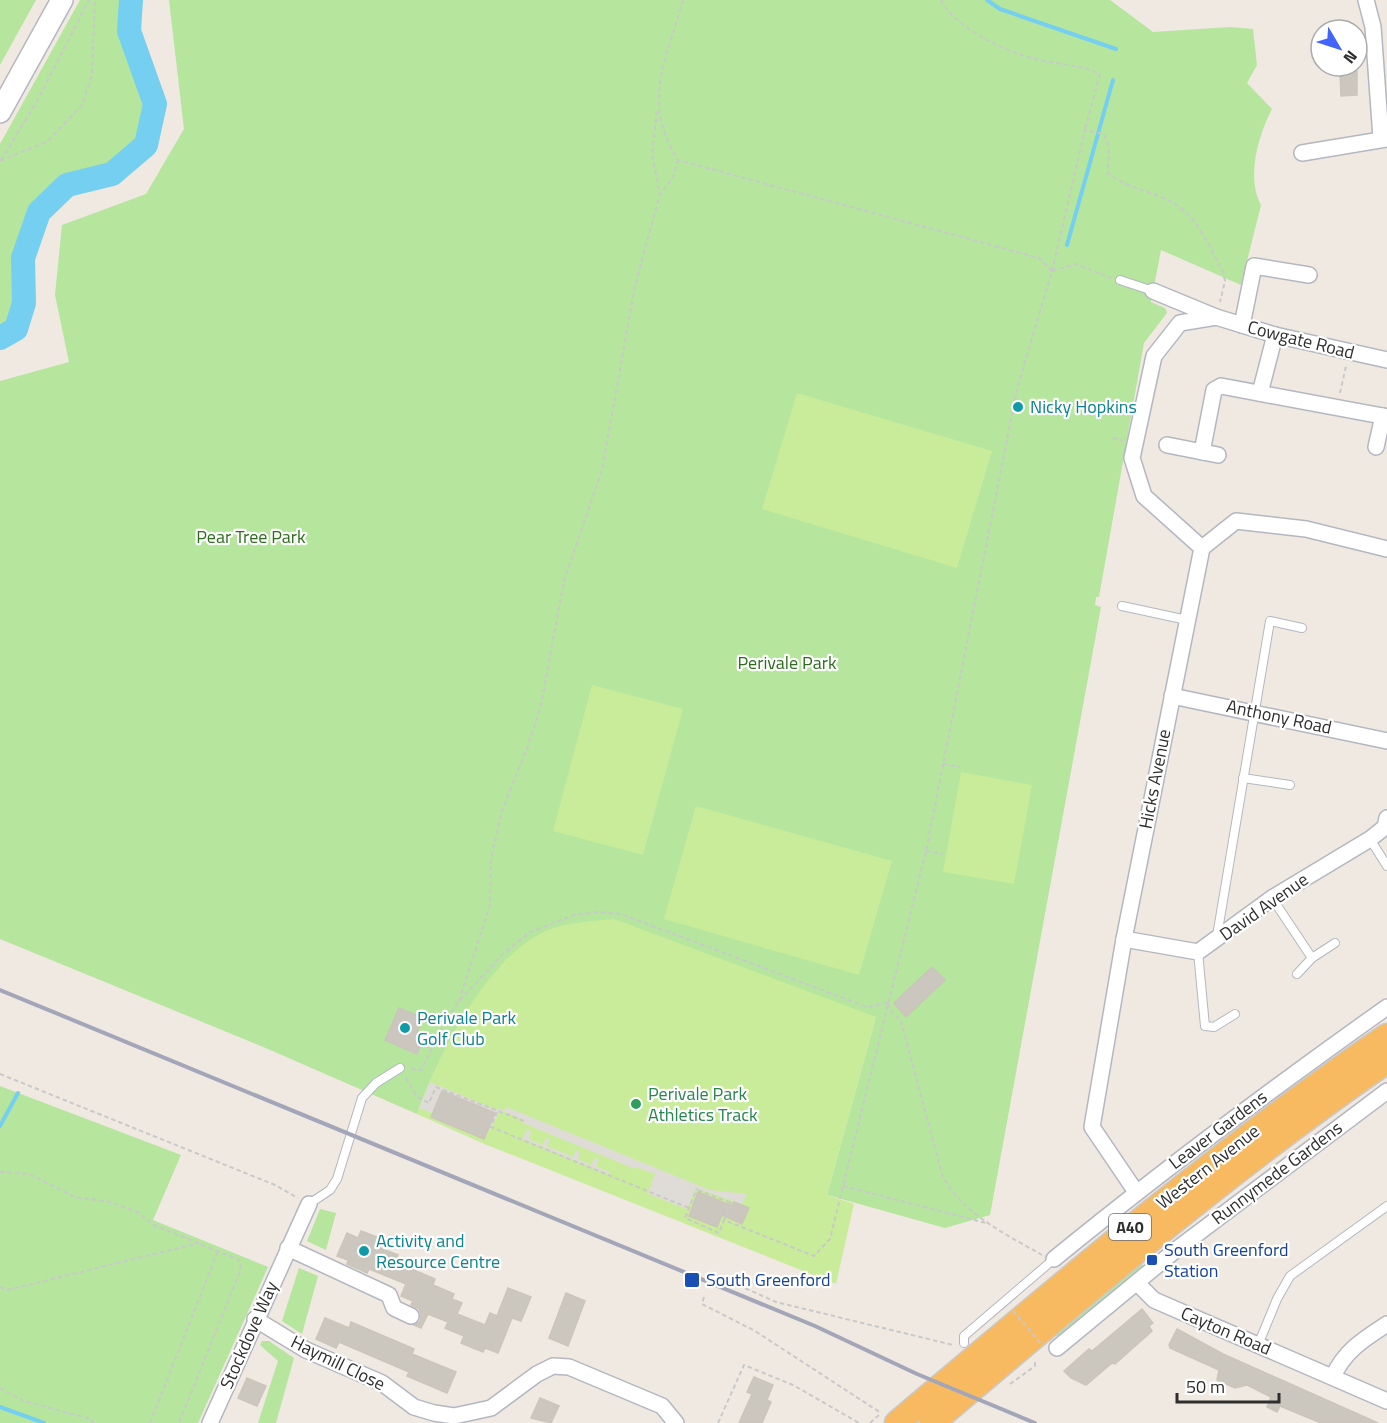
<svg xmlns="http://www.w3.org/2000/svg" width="1387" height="1423" font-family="'Titillium Web',sans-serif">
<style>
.green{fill:#b6e59e}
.pitch{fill:#c9ec9a}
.plaza{fill:#dfdcd8}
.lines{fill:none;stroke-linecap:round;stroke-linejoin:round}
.stream{stroke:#75cff0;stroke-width:4}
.river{stroke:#75cff0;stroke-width:24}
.building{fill:#cbc7bf;stroke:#cbc5ba;stroke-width:1.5}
.service-casing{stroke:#b4b7c1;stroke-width:10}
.minor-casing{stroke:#b4b7c1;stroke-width:18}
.secondary-casing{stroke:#b4b7c1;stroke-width:24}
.trunk-casing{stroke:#c9c9c9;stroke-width:27}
.path{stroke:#c9c9c9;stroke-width:2;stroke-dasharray:4.5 3;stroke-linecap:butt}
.service{stroke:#fff;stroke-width:8}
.minor{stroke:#fff;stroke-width:15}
.secondary{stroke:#fff;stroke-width:21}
.trunk{stroke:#f8ba60;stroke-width:24}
.rail{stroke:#a3a6b8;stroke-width:4}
.path-bridge{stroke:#c9c9c9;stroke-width:2;stroke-dasharray:4.5 3;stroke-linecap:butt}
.culture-dot{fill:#0f9aa8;stroke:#fff;stroke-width:2}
.leisure-dot{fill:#2e9e5b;stroke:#fff;stroke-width:2}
.transit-dot{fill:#1a4fb4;stroke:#fff;stroke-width:2}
.labels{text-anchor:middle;stroke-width:4.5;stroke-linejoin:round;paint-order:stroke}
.shield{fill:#fff;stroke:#6d6d6d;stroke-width:1.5}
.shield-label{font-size:16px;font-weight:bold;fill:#2e2e2e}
.street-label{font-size:18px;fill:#2e2e2e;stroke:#fff}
.culture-label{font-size:18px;fill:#0d838f;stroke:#fff;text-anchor:start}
.park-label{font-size:18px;fill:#2c6e1b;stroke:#fff}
.leisure-label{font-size:18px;fill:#27864d;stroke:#fff;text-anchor:start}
.transit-label{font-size:18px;fill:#164399;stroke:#fff;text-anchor:start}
</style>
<rect width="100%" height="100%" fill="#efe9e1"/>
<!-- green -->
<g class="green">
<path d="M0,0H36L0,65Z"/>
<path d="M80,0H126L123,38L147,104L140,141L108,168L54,182L26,216L11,262L17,308L10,327L0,333V144Z"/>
<path d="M169,0H1110L1153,32L1230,27L1253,29L1257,65L1247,83L1272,109C1258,136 1246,177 1261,205L1241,285L1161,250L1151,302L1165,308L1167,313L1144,343L1099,597H1096L1095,605L1101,607L990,1215L945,1228L827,1195L876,1017L507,959C469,1004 437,1057 417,1114L261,1046L0,939V381L69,362L55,295L62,225L146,194L184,129Z"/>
<path d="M0,1086L181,1155L153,1220L268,1267L198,1423H0Z"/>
<path d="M320,1209L336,1213L326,1250L307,1241Z"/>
<path d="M1141,1263L1145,1268L1061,1337L1053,1335Z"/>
<path d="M299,1268L318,1276L302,1334L282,1321Z"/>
<path d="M262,1341H269L294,1358L276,1423H258L278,1361L260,1345Z"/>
</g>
<!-- pitch -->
<g class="pitch">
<path d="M797,393L992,451L957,568L762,509Z"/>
<path d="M592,685L683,709L643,855L553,831Z"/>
<path d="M961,772L1032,785L1014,884L943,872Z"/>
<path d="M696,806L892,861L859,975L664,919Z"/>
<path d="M614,919L876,1017L827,1195L854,1204L836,1284L482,1143L417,1114C437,1056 488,956 546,931C567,922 592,921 614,919Z"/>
</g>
<!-- plaza -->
<g class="plaza">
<path d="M430,1082L497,1110L498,1108L505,1111L506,1107L710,1190L747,1194L742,1204L696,1188L687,1209L648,1194L655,1174L636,1167L635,1169L523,1123L524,1120L505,1112H499L491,1129L489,1128L495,1113L442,1091L432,1113L419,1108Z"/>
<path d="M527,1130L531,1131L529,1139L543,1145L546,1138L550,1139L547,1146L573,1157L576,1150L580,1152L578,1159L591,1165L595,1158L599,1159L596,1166L611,1173L610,1175L523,1139L520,1142Z"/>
</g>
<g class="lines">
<!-- stream -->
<g class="stream">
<path d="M987,0L1000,9L1116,49"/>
<path d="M1067,245L1113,80"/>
<path d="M0,1126L18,1093"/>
<path d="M0,1407L44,1423"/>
</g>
<!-- river -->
<path class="river" d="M0,338L16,329L24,303L23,258L39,212L67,185L112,174L146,145L155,104L129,31L131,0"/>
</g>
<!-- building -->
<g class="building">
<path d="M1357,71V95L1341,96L1340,72Z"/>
<path d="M932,967L945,980L906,1017L894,1003Z"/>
<path d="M399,1008L423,1018L415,1037L423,1040L417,1054L385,1040Z"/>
<path d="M442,1091L495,1113L484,1139L431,1117Z"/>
<path d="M698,1192L732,1206L734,1202L749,1208L742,1224L722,1215L717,1227L689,1216Z"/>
<path d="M361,1231L382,1239L378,1247L398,1255L395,1262L435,1279L433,1285L454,1294L452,1299L462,1303L457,1314L485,1325L490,1313L497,1316L508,1288L531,1297L521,1321L512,1318L498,1353L485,1348L483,1352L461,1343L464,1336L445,1328L448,1322L428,1314L421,1328L414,1325L420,1321L421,1315L419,1309L411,1305L413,1301L401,1296L406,1284L369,1269L367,1273L347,1264L348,1260L337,1256L347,1233L358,1238Z"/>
<path d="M566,1293L585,1301L568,1346L549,1338Z"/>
<path d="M1142,1309L1153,1323L1149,1326L1152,1331L1115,1364L1112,1363L1086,1385L1071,1378L1064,1371L1089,1349L1092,1351Z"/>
<path d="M325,1318L349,1328L351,1322L414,1349L412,1354L456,1372L447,1393L407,1376L409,1372L339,1342L336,1348L316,1339Z"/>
<path d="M1177,1329L1223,1354L1378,1423H1321L1280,1406L1277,1412L1267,1407L1271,1397L1247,1385L1235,1388L1217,1380L1219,1370L1170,1348L1169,1345Z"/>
<path d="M754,1377L773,1385L767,1400L771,1402L762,1423H739L752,1394L747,1392Z"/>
<path d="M247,1378L266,1386L257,1406L238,1398Z"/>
<path d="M540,1398L559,1406L551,1423L531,1418Z"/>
</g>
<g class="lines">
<defs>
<g id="service">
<path d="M1120,280L1153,291"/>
<path d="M1122,606L1187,620"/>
<path d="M1243,778L1290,785"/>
<path d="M1370,839L1387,866"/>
<path d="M1272,898L1312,958"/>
<path d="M1217,936L1270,621L1302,628"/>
<path d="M1198,952L1205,1026L1214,1027L1235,1014"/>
<path d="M1297,974L1312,958L1335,943"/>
<path d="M309,1204L330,1190L337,1179L362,1098L376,1083L400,1068"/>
<path d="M964,1343V1336L1054,1259"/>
<path d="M1258,1345L1277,1299L1290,1276L1387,1206"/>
</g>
<g id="minor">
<path d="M1366,0L1373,27L1381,138"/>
<path d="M1302,153L1387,139"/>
<path d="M1153,291L1216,317"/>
<path d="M1242,325L1254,266L1309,275"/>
<path d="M1260,393L1275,335"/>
<path d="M1167,445L1218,455"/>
<path d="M1376,447L1383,416"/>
<path d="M1202,452L1214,390L1221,386L1387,417"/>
<path d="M1202,548L1144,496L1132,458L1154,356L1180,323L1216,317L1275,335L1387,360"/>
<path d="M1172,696L1387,741"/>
<path d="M1124,939L1198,952L1272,898L1370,839L1385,827L1387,818"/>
<path d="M1136,1192L1092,1127L1124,939L1202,548L1236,521L1306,529L1387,549"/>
<path d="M288,1248L389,1295L394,1308L411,1316"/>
<path d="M1054,1259C1162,1171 1273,1088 1387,1007"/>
<path d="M1137,1283L1154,1300L1387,1401"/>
<path d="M255,1319L306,1350L382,1383L414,1407L434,1413L454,1416L491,1408L537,1374L553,1366L569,1367L662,1406L676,1423"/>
<path d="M1057,1348L1177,1249L1387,1091"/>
<path d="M1333,1377C1344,1351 1364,1339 1387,1324"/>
<path d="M210,1423L309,1204"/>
</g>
<path id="secondary" d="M0,112L62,0"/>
<g id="trunk">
<path d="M897,1423C1056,1289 1215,1153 1387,1036"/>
<path d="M932,1423C1080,1298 1227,1171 1387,1061"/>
</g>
</defs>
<!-- service casing -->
<use href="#service" class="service-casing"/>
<!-- minor casing -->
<use href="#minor" class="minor-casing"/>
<!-- secondary casing -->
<use href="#secondary" class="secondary-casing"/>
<!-- trunk casing -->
<use href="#trunk" class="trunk-casing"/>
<!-- path -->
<g class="path">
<path d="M683,0C666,61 641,101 678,160L1039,258L1052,271L1017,389L926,851L830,1239L814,1256L724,1220L719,1233L685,1218L697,1188"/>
<path d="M941,0C952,25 1002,50 1028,57C1052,65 1078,63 1100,74L1085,130"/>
<path d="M657,111L652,154L660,194"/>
<path d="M1,160L36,103L89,0"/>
<path d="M0,161L48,141L82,105L92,75L95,0"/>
<path d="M1052,271L1085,130L1104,134L1109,147L1108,173C1127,189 1154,191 1175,204C1199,219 1210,248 1223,272L1225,281L1220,302"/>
<path d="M1052,271L1076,264L1111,278"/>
<path d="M1340,393L1346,366"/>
<path d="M1113,438L1123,440"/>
<path d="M943,764L960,767"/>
<path d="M926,851L943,854"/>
<path d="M459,1001L490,905L491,859L502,810L528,746L541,705L564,581L602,470L635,286L660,194L673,178L678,160"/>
<path d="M888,1003L891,1011L901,1021L942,1174C960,1213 1006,1234 1042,1255"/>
<path d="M411,1069L421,1070L447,1018L459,1001L502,955L528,933L574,915L598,912L621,914L867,1007L888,1003"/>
<path d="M0,1074L275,1185L298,1198"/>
<path d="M406,1078L417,1097L429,1103L436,1087L524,1121"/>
<path d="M497,1112L491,1127L689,1208"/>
<path d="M0,1172L29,1174L75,1197L111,1202L137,1212L154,1225L239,1260L241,1269L179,1423"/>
<path d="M843,1186L986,1223"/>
<path d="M698,1190L731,1203"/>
<path d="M724,1220L732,1200"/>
<path d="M719,1279L720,1277L776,1302L953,1345"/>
<path d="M0,1287L7,1290L199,1243"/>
<path d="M704,1297L702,1304L755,1331L881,1413"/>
<path d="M1010,1384L1035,1366V1362"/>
<path d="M0,1388L24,1401L91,1419L94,1423"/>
<path d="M150,1423L218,1251"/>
<path d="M718,1423L744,1365L793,1385L859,1423"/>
<path d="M870,1423L881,1413"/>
</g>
<!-- service -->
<use href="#service" class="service"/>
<!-- minor -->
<use href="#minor" class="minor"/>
<!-- secondary -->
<use href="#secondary" class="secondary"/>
<!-- trunk -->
<use href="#trunk" class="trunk"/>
<!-- rail -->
<path class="rail" d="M0,990L815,1326L917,1374L1035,1423"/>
<!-- path-bridge -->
<path class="path-bridge" d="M1013,1311L1043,1346"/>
</g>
<!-- markers -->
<g class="culture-dot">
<circle cx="1018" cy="407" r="6"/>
<circle cx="405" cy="1028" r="6"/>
<circle cx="364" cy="1251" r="6"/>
</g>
<circle class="leisure-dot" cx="636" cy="1104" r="6"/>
<g class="transit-dot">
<rect x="1146" y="1254" width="12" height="12" rx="3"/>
<rect x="684" y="1272" width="16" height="16" rx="3"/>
</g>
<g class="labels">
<!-- shield labels -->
<rect class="shield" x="1109" y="1214" width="42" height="26" rx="4.5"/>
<g class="shield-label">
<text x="1130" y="1233">A40</text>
</g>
<!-- street labels -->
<g class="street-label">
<text transform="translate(1301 340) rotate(14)" y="6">Cowgate Road</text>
<text transform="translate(1279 717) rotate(12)" y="6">Anthony Road</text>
<text transform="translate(1155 779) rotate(-79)" y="6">Hicks Avenue</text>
<text transform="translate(1264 907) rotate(-35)" y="6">David Avenue</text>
<text transform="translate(1218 1130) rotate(-37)" y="6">Leaver Gardens</text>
<text transform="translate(1208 1167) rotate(-38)" y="6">Western Avenue</text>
<text transform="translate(1277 1173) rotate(-37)" y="6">Runnymede Gardens</text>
<text transform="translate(1226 1331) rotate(23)" y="6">Cayton Road</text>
<text transform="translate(249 1335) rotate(-66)" y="6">Stockdove Way</text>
<text transform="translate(338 1363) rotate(26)" y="6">Haymill Close</text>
</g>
<!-- culture labels -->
<g class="culture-label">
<text x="1030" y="413">Nicky Hopkins</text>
<text x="417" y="1024">Perivale Park<tspan x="417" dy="21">Golf Club</tspan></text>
<text x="376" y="1247">Activity and<tspan x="376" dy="21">Resource Centre</tspan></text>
</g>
<!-- park labels -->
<g class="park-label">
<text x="251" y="543">Pear Tree Park</text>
<text x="787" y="669">Perivale Park</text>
</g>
<!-- leisure labels -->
<g class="leisure-label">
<text x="648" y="1100">Perivale Park<tspan x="648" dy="21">Athletics Track</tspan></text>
</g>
<!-- transit labels -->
<g class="transit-label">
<text x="1164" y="1256">South Greenford<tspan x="1164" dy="21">Station</tspan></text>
<text x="706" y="1286">South Greenford</text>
</g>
</g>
<!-- north arrow -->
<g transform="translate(1339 48) rotate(129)"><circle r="28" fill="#ffffff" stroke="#ababab" stroke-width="1.5"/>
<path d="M0-4.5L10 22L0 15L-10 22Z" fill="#4264fb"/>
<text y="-9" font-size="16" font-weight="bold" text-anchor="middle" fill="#2e2e2e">N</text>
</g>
<!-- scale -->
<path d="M1177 1393v9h102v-9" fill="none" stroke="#2e2e2e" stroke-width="3"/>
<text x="1186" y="1393" font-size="18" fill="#2e2e2e" stroke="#ffffff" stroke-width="4.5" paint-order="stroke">50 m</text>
</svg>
